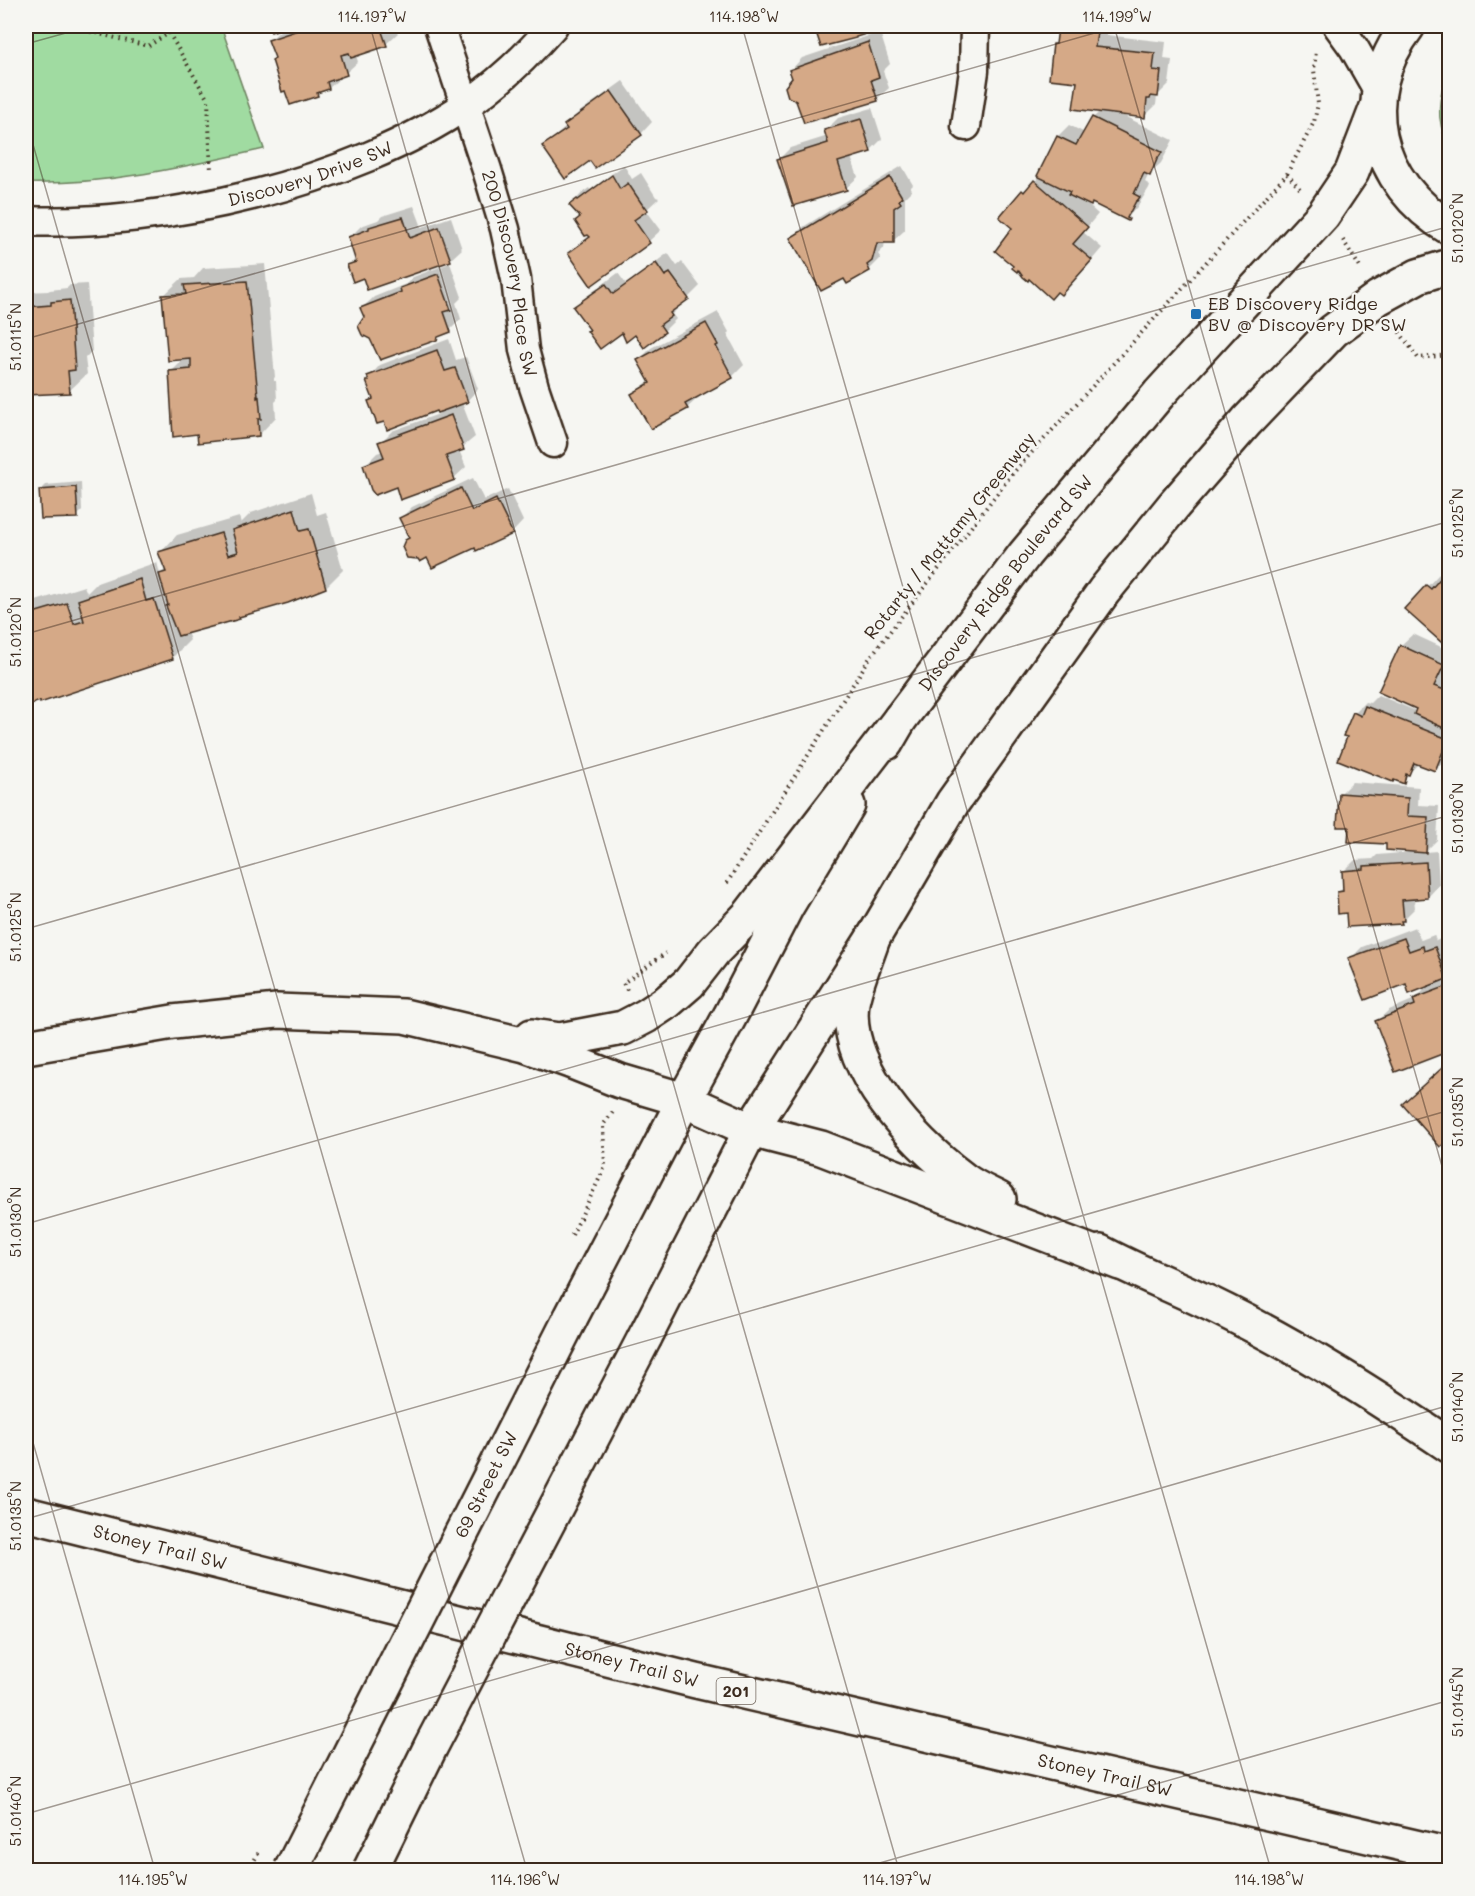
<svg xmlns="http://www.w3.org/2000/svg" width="1475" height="1896" font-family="Mali,sans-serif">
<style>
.green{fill:#a0dba1;stroke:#6e8260;stroke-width:1.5}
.shadow{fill:#0003}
.building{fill:#d5a987;stroke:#3b2a1e;stroke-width:1.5}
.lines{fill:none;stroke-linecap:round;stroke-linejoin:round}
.minor-casing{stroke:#3b2a1e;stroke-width:33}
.tertiary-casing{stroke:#3b2a1e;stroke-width:38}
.secondary-casing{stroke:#3b2a1e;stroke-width:38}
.motorway-casing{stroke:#3b2a1e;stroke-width:38}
.path{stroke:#3b2a1e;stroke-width:4;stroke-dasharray:1.5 4.5;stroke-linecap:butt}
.minor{stroke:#f6f6f2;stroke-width:28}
.tertiary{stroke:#f6f6f2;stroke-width:33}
.secondary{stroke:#f6f6f2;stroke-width:33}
.motorway{stroke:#f6f6f2;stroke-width:33}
.secondary-bridge-casing{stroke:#3b2a1e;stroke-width:38;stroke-linecap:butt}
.path-bridge{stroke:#3b2a1e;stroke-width:4;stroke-dasharray:1.5 4.5;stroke-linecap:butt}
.secondary-bridge{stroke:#f6f6f2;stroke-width:33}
.ticks{fill:none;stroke:#3b2a1e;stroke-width:1.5;stroke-opacity:0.45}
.poi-dot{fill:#1f6fb2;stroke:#f6f6f2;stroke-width:2}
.labels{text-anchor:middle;stroke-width:4.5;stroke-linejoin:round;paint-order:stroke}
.shield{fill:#f6f6f2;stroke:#73675e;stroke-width:1.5}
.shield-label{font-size:16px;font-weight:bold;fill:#3b2a1e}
.street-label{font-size:18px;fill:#3b2a1e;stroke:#f6f6f2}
.poi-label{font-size:18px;fill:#3b2a1e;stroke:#f6f6f2;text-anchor:start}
.neatline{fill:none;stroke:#3b2a1e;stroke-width:2}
.ticks-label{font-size:15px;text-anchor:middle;fill:#3b2a1e}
</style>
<rect width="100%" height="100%" fill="#f6f6f2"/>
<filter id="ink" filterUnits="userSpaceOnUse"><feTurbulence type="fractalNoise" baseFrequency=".0167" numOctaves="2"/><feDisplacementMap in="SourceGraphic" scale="12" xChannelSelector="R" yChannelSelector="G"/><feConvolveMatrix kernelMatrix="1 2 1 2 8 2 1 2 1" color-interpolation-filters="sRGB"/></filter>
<g filter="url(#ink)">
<!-- green -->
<g class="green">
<path d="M26,26H221L264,149C185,167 107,185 26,183Z"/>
<path d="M1449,68V145C1434,120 1439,94 1449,68Z"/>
</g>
<!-- shadow -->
<g class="shadow">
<path d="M285,26H395L398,33L386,44L356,55L358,62L329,88L317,94L276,57L270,40Z"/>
<path d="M816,26H886L822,46Z"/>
<path d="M1062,26H1107L1106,35L1166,42L1164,59L1172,60L1169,84L1157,96L1156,105L1145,116L1120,114L1173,140L1161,163L1149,174L1145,182L1150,185L1149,188L1137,207L1126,219L1092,202L1089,206L1098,214L1083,232L1102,248L1073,282L1014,228L1023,191L1041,176L1039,175L1058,136L1069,125L1085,133L1093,118L1100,111L1054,45L1058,41L1059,29Z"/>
<path d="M880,32L890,64L883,71L889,88L877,99L791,70L802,58Z"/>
<path d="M623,81L652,122L641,134L590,159L544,146L567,126L566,125L578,113Z"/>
<path d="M872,108L882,139L870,151L851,157L858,177L846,188L778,160L790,148L828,136L826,130L838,118Z"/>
<path d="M624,165L632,179L641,173L656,197L659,198L646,210L661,230L649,241L591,284L570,253L590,235L582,217L571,205L582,193L589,188L590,190Z"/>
<path d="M902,166L913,185L910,188L912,190L905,197V230L893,241H885L884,248L878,254L881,258L869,270L844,277L792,238L803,227Z"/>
<path d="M414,206L422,227L451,217L462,249L450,260L364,277L349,266L356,258L349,238L361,226L378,220L382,216Z"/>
<path d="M668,253L677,266L682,262L700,286L672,314L676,319L664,331L645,345L636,333L591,329L575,307L587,296L618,273L626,284Z"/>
<path d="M450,263L462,297L456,303L461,319L450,330L440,334L365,317L362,308L374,297L406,284L413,277Z"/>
<path d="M265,264L275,377L274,378V381H276L277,400L275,402L276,417L259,435L198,432L171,372L185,358L163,296L181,279L194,278L203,268Z"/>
<path d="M87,284L92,351L85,358L87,374L69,391L26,394V292L48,291L50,290L67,288L70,285Z"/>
<path d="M718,312L729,332L727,334L744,365L732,377L699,397L687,408L633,394L650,380L639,360L651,348Z"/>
<path d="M449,339L456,360L466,357L478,389L467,401L462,403L475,437L459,450L466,467L454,478L396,485L365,465L377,453L383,451L380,443L392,431L439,414L437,409L385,420L370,402L374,398L368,382L370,379L369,377L380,365Z"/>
<path d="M473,478L484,500L508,489L523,521L512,533L475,546L428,556L406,541L410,537L401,518L412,507Z"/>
<path d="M81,482L82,511L77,516L41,490L46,485Z"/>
<path d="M311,493L317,515L326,512L343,570L326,587L241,615L239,617L187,632L190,640L172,658L26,704V604L84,586L87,593L97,583L157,562L160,574L166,569L160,553L177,535L239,517L241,523L251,513Z"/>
<path d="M1450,570V648L1406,609L1439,574L1442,577Z"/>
<path d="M1413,634L1450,651V664L1444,674L1450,676V750L1446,758L1435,770L1419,763L1402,781L1349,737L1354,713L1365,702L1370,703L1378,695L1416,711L1417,708L1380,691L1401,645Z"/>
<path d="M1352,782L1419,787L1418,805L1439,806L1437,840L1425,852L1437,851L1439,885L1428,897L1414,898L1415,908L1401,922L1348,912L1338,893L1344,887L1343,872L1355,860L1373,859L1377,855L1413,852V850L1388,843L1350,826L1340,794Z"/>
<path d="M1415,927L1421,940L1434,935L1436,941L1446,936L1450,944V974L1442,982L1450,979V1049L1377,1021L1389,1010L1415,999L1430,984L1406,982L1350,959L1362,947Z"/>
</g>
<!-- building -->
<g class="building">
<path d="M269,26H288L271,32Z"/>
<path d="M310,26H380L387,46L351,58L349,53L341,55L347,75L327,82L329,89L317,93L318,96L290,105L285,91L282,92L272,60L275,58L268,40Z"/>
<path d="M814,26H891L856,37V38L821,47Z"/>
<path d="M1058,28L1097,32L1095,47L1155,53L1153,70L1161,71L1158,97L1151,96L1150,99H1147L1145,118L1073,109L1077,82L1049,79L1053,44H1056Z"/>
<path d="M868,42L879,77L871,80L878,101L804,123L796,101L788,97L785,87L792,78L789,70Z"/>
<path d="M611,91L642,135L595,168L590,161L565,179L542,146L567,129L564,125Z"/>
<path d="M1092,117L1162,152L1159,157H1158L1150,176L1144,173L1134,194L1140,197L1137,201H1136L1127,218L1129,219L1128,221L1092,203L1091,206L1068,195L1070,192L1037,176L1057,136L1076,145Z"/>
<path d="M861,119L871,152L838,162L847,190L793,206L777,159L828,143L824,130Z"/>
<path d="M612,175L620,189L628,183L644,207L645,206L648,210L634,220L650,243L591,286L568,253L590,237L588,235L585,236L575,221L580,217L569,205L577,199L578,200Z"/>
<path d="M890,177L902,197L899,200L901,203L894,208V243H877L872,261L867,265L870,271L847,284L844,279L821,291L790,238Z"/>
<path d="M1034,180L1088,227L1073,244L1092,260L1061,295L1057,292L1051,299L1029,279L1028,281L1023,277L1018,270L1017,272L1012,268L1013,266L995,251L1012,228L999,217L1022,190L1024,192Z"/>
<path d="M403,217L410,238L439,227L451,261L367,290L363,278L353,282L347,265L356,262L348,237L369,229V227Z"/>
<path d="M656,263L665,276L670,273L689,299L670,313L672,316L660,325L665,332L644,348L635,335L626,342L622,333L600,349L587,331L590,330L573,307L606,284L613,294Z"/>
<path d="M438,274L451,310L444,312L451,332L438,337L437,340L380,360L370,339L362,335L358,326L364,317L360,308L401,292L400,288Z"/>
<path d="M247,281L258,396H257V398L259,397L261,419H258L259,436L198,443L197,434L173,437L169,371L191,369V359L168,361L162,295L186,294L184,285Z"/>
<path d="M70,300L75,370L68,371L70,393L26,395V307L51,305V302Z"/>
<path d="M706,323L718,345L716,346L733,378L685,404L688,409L651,429L631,394L650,383L637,360Z"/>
<path d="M437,350L445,371L455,368L468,402L437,413L436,411L387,430L384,422L377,424L368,401L373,399L366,381H369L367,376Z"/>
<path d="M451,415L464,450L446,456L455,480L400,500L396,487L375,495L371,490L363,465L384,457L378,442Z"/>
<path d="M76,487L78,518L41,519L39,490Z"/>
<path d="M461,488L472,511L496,499L513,534L476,551L475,548L432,568L427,558L420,562L418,559L407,558L402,547L405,540L409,538L399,518Z"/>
<path d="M294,509L300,531L309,529L326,588L288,603L239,617L240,619L178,636L166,606L168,605L159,574L166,572L158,552L221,533L228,555L238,552L232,530Z"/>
<path d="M1445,573L1450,577V650L1404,609L1426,585L1431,589Z"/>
<path d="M140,579L146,601L154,599L173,659L40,703V701L26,706V615L67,603L74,624L84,621L78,600Z"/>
<path d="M1400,645L1444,665L1434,686L1450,692V731L1414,714L1416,709L1378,692Z"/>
<path d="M1365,706L1448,739L1435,771L1414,763L1409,775L1406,774L1404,784L1394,780L1393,782L1338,760L1347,737L1343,736L1353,712L1361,716Z"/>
<path d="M1339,793L1408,798L1407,816L1428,817L1426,853L1386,850V844L1348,842L1349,827H1337Z"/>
<path d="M1426,862L1428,898L1402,900L1404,921H1401L1402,924L1347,927L1346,913L1338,914L1337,892L1343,891L1342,871L1364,869V866Z"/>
<path d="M1404,938L1409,951L1423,946L1424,951L1435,947L1447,979L1409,994L1406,984L1365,1000L1348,958Z"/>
<path d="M1450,985V1024L1443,1027L1450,1042V1051L1395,1072L1375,1021L1415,1005L1413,999Z"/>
<path d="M1450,1061V1139L1440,1147L1402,1104Z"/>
</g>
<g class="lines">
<defs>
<g id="minor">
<path id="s1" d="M439,26L487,170L505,229L516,279L524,350L534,387L553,443"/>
<path d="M1338,26L1354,48L1378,90"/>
<path d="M966,126L974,71L975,26"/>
<path id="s2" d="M26,221C163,227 351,183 466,105C499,83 527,56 553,26"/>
</g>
<g id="tertiary">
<path d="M1408,26C1354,97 1374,183 1450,228"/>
<path id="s3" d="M886,743L900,719L1025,554L1159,394L1323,215L1352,172L1377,107"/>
<path d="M684,1100L730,1016L787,906L848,805"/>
<path d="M751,1130L873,938L953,802L1104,591L1174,505L1247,421L1333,331L1378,298L1418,276L1450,266"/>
</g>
<g id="secondary">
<path d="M570,1319L684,1100"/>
<path d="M645,1337L751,1130"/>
</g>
<g id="motorway">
<path d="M873,938C867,957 855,984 852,1003C843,1069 915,1143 963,1179C973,1187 987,1193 999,1199"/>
<path d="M532,1036L560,1040L623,1028L646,1016L667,1002L689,983L714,951L749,915L900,719"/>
<path d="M26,1047L173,1022L277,1011L404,1016L525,1045L570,1061L620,1081L684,1100L751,1130L821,1148L1120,1263"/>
<path d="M1100,1252C1141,1274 1184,1290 1225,1311C1304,1350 1377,1397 1450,1446"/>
<path id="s4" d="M26,1514L696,1681L1450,1855"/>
</g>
</defs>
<!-- minor casing -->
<use href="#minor" class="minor-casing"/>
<!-- tertiary casing -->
<use href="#tertiary" class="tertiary-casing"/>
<!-- secondary casing -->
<use href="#secondary" class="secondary-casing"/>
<!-- motorway casing -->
<use href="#motorway" class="motorway-casing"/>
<!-- path -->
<g class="path">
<path d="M67,26L148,46L169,33L172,26"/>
<path d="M169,33L208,100L211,172"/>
<path d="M1287,174L1301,190"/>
<path d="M1343,240L1361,269"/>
<path d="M1396,327L1418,358L1450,355"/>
<path d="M727,883L871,656L1013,473L1287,174L1314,122L1318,104L1314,70L1316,51"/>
<path d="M627,990L623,983L666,953"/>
<path d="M572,1235L605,1167L603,1125L613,1112"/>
</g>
<!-- minor -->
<use href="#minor" class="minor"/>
<!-- tertiary -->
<use href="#tertiary" class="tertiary"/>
<!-- secondary -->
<use href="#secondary" class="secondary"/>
<!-- motorway -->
<use href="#motorway" class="motorway"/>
<defs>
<g id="secondary-bridge">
<path id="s5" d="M291,1870L570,1319"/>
<path d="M370,1870L431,1746L645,1337"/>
</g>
</defs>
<!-- secondary-bridge casing -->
<use href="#secondary-bridge" class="secondary-bridge-casing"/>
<!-- path-bridge -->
<path class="path-bridge" d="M249,1870L260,1850"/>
<!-- secondary-bridge -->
<use href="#secondary-bridge" class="secondary-bridge"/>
</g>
</g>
<!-- ticks -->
<path class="ticks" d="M370,26L899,1870M742,26L1271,1870M1114,26L1450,1194M26,44L91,26M26,120L527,1870M26,339L1119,26M26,634L1450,226M26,929L1450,521M26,1224L1450,815M26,1418L155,1870M26,1519L1450,1110M26,1814L1450,1405M855,1870L1450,1700"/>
<!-- markers -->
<rect class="poi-dot" x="1190" y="308" width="12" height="12" rx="3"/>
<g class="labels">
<!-- shield labels -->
<rect class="shield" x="716.5" y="1678" width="39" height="26" rx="4.5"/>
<g class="shield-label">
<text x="736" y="1697">201</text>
</g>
<!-- street labels -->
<g class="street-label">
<text dy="6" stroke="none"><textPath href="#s2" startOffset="290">Discovery Drive SW</textPath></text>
<text dy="6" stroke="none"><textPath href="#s1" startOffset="258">200 Discovery Place SW</textPath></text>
<text transform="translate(950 536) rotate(-51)" y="6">Rotarty / Mattamy Greenway</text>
<text dy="6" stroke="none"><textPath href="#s3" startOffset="200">Discovery Ridge Boulevard SW</textPath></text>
<text dy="6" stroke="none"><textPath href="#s5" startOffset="432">69 Street SW</textPath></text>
<text dy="6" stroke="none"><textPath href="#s4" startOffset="138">Stoney Trail SW</textPath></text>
<text dy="6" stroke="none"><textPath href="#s4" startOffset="624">Stoney Trail SW</textPath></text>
<text dy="6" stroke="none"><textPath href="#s4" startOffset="1110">Stoney Trail SW</textPath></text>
</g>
<!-- poi labels -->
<g class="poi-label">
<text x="1208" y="310">EB Discovery Ridge<tspan x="1208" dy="21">BV @ Discovery DR SW</tspan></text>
</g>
</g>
<!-- margin -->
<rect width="1475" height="1896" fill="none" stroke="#f6f6f2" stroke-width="66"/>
<rect x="33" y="33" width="1409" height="1830" class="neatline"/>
<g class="ticks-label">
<text x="372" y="22">114.197°W</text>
<text x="744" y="22">114.198°W</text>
<text x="1117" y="22">114.199°W</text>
<text transform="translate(1458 228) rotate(-90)" y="5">51.0120°N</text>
<text transform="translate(16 337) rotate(-90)" y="5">51.0115°N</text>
<text transform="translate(1458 523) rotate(-90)" y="5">51.0125°N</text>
<text transform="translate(16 632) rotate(-90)" y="5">51.0120°N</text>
<text transform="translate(1458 818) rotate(-90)" y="5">51.0130°N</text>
<text transform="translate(16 927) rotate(-90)" y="5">51.0125°N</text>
<text transform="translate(1458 1112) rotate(-90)" y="5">51.0135°N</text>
<text transform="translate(16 1222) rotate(-90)" y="5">51.0130°N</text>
<text transform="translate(1458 1407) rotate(-90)" y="5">51.0140°N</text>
<text transform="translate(16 1516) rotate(-90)" y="5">51.0135°N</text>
<text transform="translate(1458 1702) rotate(-90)" y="5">51.0145°N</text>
<text transform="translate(16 1811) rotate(-90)" y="5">51.0140°N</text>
<text x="153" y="1885">114.195°W</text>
<text x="525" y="1885">114.196°W</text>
<text x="897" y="1885">114.197°W</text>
<text x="1269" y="1885">114.198°W</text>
</g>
</svg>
